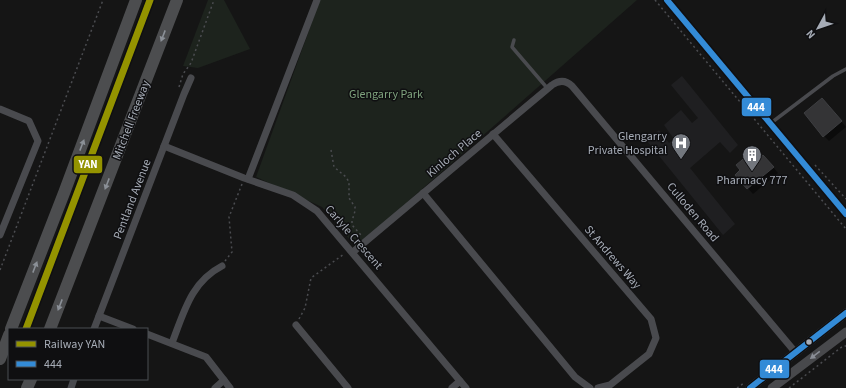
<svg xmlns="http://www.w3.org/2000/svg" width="846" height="388" font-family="'Source Sans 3',sans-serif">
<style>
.built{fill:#1f1f21}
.green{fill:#1d231d}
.shadow{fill:#0007}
.building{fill:#343436;stroke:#3d3e41}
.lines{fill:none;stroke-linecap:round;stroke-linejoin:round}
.path{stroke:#4b4c50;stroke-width:1.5;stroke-dasharray:2 3;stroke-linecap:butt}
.lane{stroke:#494a4e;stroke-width:3.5}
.street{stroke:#494a4e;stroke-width:7}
.secondary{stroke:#48494c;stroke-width:9}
.highway{stroke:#4c4d4f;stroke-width:12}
.bus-1-casing{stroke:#0f0f11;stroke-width:9}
.bus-1{stroke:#338bd7;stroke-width:6}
.rail-1-casing{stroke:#0f0f11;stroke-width:10}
.rail-1{stroke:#949300;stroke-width:7}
.oneway{fill:#8b9097}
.oneway2{fill:#8a8e96}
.bus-dot{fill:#a6acb6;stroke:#0f0f11;stroke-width:1.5}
.labels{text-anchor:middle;stroke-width:3;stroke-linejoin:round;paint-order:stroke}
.park-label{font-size:12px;fill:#7ea17d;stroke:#0f0f11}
.street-label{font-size:12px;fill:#a6acb6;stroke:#0f0f11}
.poi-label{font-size:12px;fill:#a6acb6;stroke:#0f0f11;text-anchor:end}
.line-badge{stroke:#0f0f11;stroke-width:1.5}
.badge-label{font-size:11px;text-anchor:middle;font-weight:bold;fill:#fff}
</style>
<rect width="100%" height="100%" fill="#151515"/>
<!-- built -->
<path class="built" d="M682,76L738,145L730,153L720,142L690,168L735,224L723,235L647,141L659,130L669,143L674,139L664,125L681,110L692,123L698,118L671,85Z"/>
<!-- green -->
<g class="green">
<path d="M208,0H224L250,49L198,68L183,66Z"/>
<path d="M320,0H637L356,247L322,207L256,177Z"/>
</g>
<!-- shadow -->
<g class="shadow">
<path d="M827,104L846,127L829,141L824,136Z"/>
<path d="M768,161L778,173L753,194L736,175L754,164Z"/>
</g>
<!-- building -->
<g class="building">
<path d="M822,98L842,121L823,137L804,113Z"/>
<path d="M748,155L754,163L763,155L774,167L747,189L735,175L740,170L736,165Z"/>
</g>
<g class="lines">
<!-- path -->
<g class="path">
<path d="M655,0L846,229"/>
<path d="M179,87L183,74L191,63L214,0"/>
<path d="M331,150L334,167L346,177L349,182V198L355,207V211L352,221V225L361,235"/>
<path d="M815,165L846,199"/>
<path d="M225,261L232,252L229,217L242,184"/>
<path d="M0,270L103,0"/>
<path d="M299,319L305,308L311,278L344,254"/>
<path d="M737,388L744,383"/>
<path d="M789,388L843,346H846"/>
</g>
<!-- lane -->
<g class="lane">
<path d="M514,40L512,47L548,89"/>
<path d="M771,123L833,76L846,69"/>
</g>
<!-- street -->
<g class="street">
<path d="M667,0L846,214"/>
<path d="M0,109L29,121L38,141L0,235"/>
<path d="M493,134L651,319L656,338L649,354L610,385L598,388"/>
<path d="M164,146L244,178L293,195L317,211L466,388"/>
<path d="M248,179L317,0"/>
<path d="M423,193L575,377L590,388"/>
<path d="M353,252L552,85C559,80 566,80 572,86L796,353"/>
<path d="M99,316L133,329"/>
<path d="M296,325L348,388"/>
<path d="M94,329L184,94L191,78"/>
<path d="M147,334L206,357L230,388"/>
<path d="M172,343C184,312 191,282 222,266"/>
<path d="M71,388L74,379"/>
<path d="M215,388L224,380"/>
<path d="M452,388L460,381"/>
</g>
<!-- secondary -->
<g class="secondary">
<path d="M750,388L846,313"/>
<path d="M772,388L846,332"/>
</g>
<!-- highway -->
<g class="highway">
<path d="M11,329L64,193L136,0"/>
<path d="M50,329L177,0"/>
<path d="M0,359L9,335"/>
<path d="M27,388L31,379"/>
</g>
<defs>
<g id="bus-1">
<path d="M667,0L846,214"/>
<path d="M750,388L846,313"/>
</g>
</defs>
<!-- bus-1 casing -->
<use href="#bus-1" class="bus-1-casing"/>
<!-- bus-1 -->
<use href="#bus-1" class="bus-1"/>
<defs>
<path id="rail-1" d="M26,329L150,0"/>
</defs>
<!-- rail-1 casing -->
<use href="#rail-1" class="rail-1-casing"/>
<!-- rail-1 -->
<use href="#rail-1" class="rail-1"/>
</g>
<!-- one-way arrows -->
<defs><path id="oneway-solid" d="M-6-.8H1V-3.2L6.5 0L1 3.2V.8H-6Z"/></defs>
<g class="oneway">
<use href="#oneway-solid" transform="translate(163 36) rotate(111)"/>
<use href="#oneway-solid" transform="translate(82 145) rotate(-69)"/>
<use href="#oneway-solid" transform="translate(107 184) rotate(111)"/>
<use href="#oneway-solid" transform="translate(35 267) rotate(-69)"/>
<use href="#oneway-solid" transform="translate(60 305) rotate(111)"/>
</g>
<use class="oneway2" href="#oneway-solid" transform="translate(815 355) rotate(143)"/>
<!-- icons -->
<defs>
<symbol id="hospital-pin" viewBox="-11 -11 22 30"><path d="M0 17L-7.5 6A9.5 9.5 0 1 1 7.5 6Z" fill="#73777e" stroke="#0f0f11"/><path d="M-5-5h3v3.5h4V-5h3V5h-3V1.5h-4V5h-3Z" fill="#fff"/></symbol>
<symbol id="building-pin" viewBox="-11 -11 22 30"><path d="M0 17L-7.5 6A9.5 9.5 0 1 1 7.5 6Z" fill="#73777e" stroke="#0f0f11"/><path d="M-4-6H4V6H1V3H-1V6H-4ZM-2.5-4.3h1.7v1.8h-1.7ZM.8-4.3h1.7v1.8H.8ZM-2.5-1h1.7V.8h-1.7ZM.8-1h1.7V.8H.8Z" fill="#fff"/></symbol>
</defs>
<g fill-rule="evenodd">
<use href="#hospital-pin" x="670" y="132" width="22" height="30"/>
<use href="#building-pin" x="741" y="144" width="22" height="30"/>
</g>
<!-- markers -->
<circle class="bus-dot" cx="809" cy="342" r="3.5"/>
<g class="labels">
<!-- park labels -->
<g class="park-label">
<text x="386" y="98">Glengarry Park</text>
</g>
<!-- street labels -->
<g class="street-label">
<text transform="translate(131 120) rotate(-69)" y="4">Mitchell Freeway</text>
<text transform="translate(454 153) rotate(-40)" y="4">Kinloch Place</text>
<text transform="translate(132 199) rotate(-69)" y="4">Pentland Avenue</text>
<text transform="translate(693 212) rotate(50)" y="4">Culloden Road</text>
<text transform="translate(354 237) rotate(49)" y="4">Carlyle Crescent</text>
<text transform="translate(613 257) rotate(49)" y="4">St Andrews Way</text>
</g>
<!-- poi labels -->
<g class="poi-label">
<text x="667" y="140">Glengarry<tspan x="667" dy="14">Private Hospital</tspan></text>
<text x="752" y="184" text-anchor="middle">Pharmacy 777</text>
</g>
</g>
<g class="line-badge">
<rect x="741" y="97" width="31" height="20" rx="4" fill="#338bd7"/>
<rect x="73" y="155" width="30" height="19" rx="4" fill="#949300"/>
<rect x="759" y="359" width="31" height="20" rx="4" fill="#338bd7"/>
</g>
<g class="badge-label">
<text x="756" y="111">444</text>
<text x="88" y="168">YAN</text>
<text x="774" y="373">444</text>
</g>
<!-- legend -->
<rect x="8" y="328" width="140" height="52" fill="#0f0f11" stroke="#4b4e53"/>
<rect x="16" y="341" width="20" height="6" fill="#949300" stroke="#4b4e53"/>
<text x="44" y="348" font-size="12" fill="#a6acb6">Railway YAN</text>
<rect x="16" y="361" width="20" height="6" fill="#338bd7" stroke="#4b4e53"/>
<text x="44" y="368" font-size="12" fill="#a6acb6">444</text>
<!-- north arrow -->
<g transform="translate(818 28) rotate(230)" stroke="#0f0f11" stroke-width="3" paint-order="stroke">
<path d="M0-3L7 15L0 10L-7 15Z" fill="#a6acb6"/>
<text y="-6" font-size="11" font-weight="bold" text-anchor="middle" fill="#a6acb6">N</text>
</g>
</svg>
